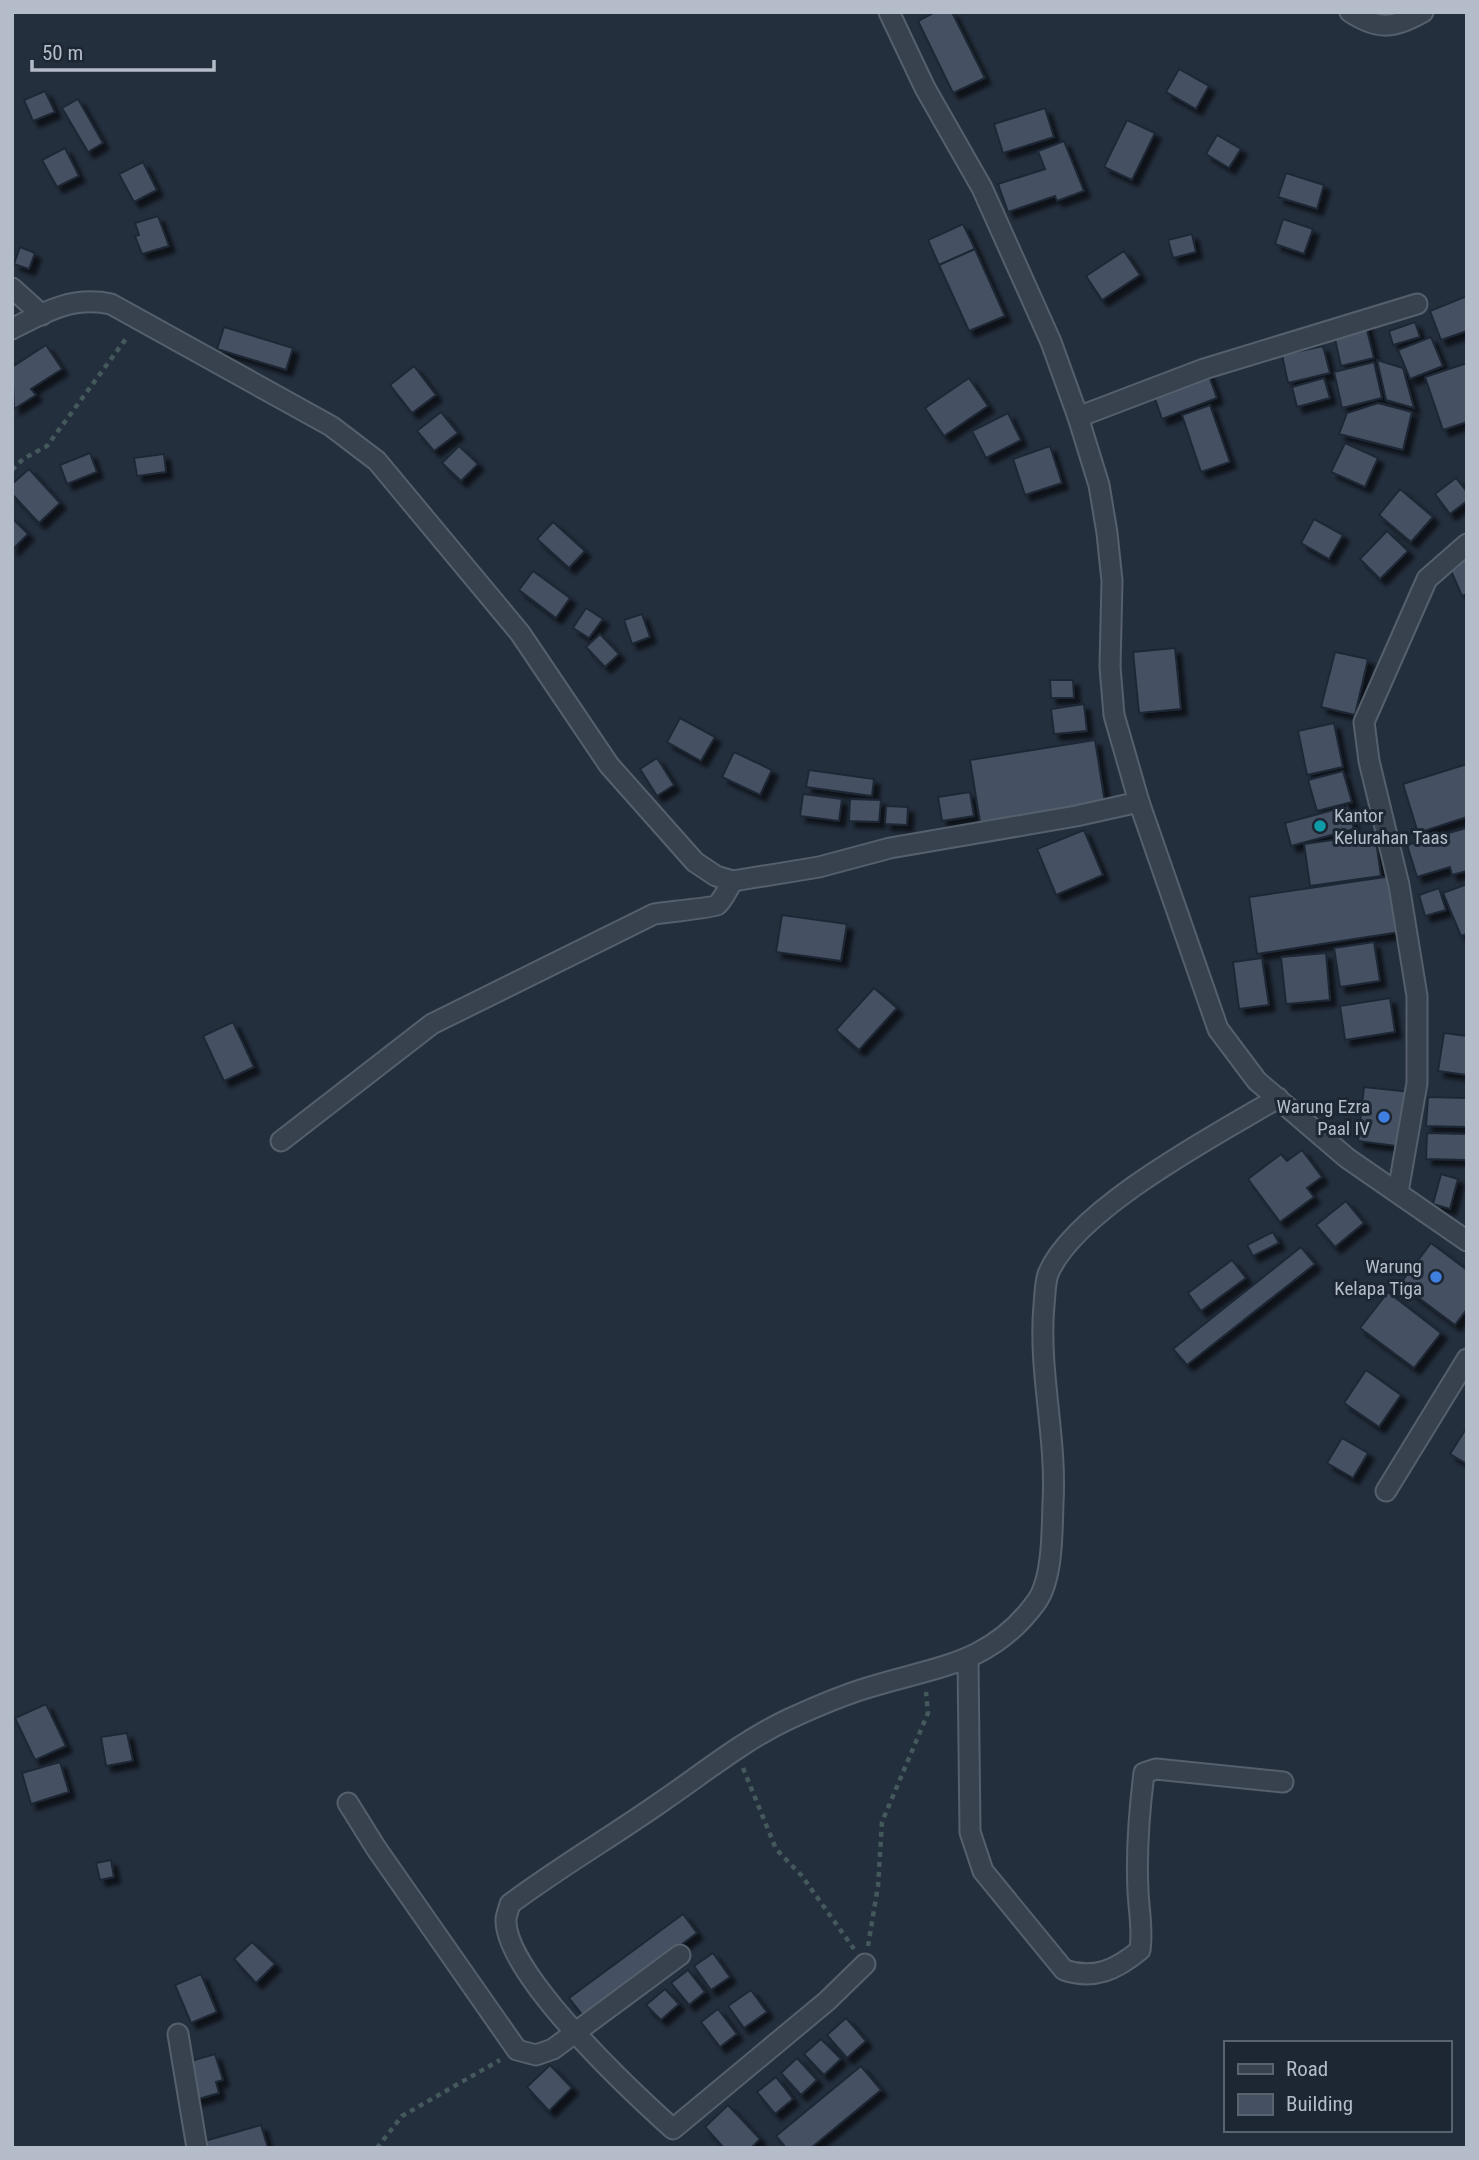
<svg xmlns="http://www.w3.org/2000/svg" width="1479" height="2160" font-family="'Roboto Condensed',sans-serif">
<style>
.building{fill:#455162;stroke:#1f2835;stroke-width:2;filter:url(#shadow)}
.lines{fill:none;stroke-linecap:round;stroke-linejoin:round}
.minor-casing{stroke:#565f6c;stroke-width:23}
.path{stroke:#44595c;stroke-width:4.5;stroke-dasharray:5 5;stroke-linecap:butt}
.minor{stroke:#38414e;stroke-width:19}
.culture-dot{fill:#0f9aa8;stroke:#1d2633;stroke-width:2.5}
.shop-dot{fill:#3f7fe0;stroke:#1d2633;stroke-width:2.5}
.labels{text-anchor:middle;stroke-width:6;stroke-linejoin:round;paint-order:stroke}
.poi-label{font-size:19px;fill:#b4bcc9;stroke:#1d2633;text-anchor:end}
</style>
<defs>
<filter id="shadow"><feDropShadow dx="6" dy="6" stdDeviation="2" flood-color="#0009"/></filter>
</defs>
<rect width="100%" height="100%" fill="#242f3e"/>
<!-- building -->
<g class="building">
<path d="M935,12H952L985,78L953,93L918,21Z"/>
<path d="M1179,69L1209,86L1196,109L1166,92Z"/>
<path d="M45,91L55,112L33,121L24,100Z"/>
<path d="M78,99L103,143L88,152L62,108Z"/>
<path d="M1045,108L1054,137L1003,153L994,124Z"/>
<path d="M1127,120L1155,133L1132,180L1104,167Z"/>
<path d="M1217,135L1241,149L1229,168L1206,154Z"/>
<path d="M1064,141L1084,191L1057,201L1055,196L1008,212L998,184L1045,169L1038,151Z"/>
<path d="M65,148L79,176L57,187L42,160Z"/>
<path d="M143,162L157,190L134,202L119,174Z"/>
<path d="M1286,173L1324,185L1317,209L1278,197Z"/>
<path d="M158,216L169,246L142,254L135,236L139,235L135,223Z"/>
<path d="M1283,219L1313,229L1304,254L1275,244Z"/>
<path d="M963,224L975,249L939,265L928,240Z"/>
<path d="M1192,234L1196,252L1173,258L1168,240Z"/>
<path d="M20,247L35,253L29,269L14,264Z"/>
<path d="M975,249L1005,316L969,331L939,265Z"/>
<path d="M1124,251L1140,275L1102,300L1086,276Z"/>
<path d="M1467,296V331L1441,340L1430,311Z"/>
<path d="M1365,322L1374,358L1341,366L1333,330Z"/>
<path d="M1415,322L1420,337L1393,345L1389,331Z"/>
<path d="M224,327L293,348L286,370L217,349Z"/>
<path d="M1431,337L1443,366L1410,379L1398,350Z"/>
<path d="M46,345L62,369L31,389L36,395L14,409L12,360L15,365Z"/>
<path d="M1323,346L1330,373L1288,383L1282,355Z"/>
<path d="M1377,360L1403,368L1414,408L1386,400Z"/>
<path d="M1374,362L1382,398L1342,408L1334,372Z"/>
<path d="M1467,363V422L1443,430L1425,377Z"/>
<path d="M414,366L436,395L412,413L390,385Z"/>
<path d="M1207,370L1217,398L1162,419L1152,390Z"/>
<path d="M969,378L988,406L944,436L925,408Z"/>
<path d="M1324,378L1330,398L1297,407L1292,387Z"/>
<path d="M1378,403L1412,412L1403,450L1339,434L1347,413Z"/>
<path d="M1210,405L1230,462L1201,472L1182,415Z"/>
<path d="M441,412L458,433L434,451L417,431Z"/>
<path d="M1008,413L1021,440L986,458L972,431Z"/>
<path d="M1345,443L1378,458L1365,487L1331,472Z"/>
<path d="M459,446L478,464L461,481L442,463Z"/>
<path d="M1050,446L1062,483L1025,495L1013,459Z"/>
<path d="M90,453L97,472L67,484L60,465Z"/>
<path d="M164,454L166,472L137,476L134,458Z"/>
<path d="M29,469L60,503L39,523L12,494V484Z"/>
<path d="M1456,478L1467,492V501L1450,514L1435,494Z"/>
<path d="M1400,489L1433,517L1411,542L1379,515Z"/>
<path d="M12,518L28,534L12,550Z"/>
<path d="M1314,519L1343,535L1329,559L1301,543Z"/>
<path d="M553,522L585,551L569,568L537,539Z"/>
<path d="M1387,531L1408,551L1380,579L1360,559Z"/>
<path d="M1467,556V594L1462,596L1448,564Z"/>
<path d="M533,571L570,598L556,618L519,590Z"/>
<path d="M586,608L603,619L589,638L573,628Z"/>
<path d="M642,614L650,637L632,644L624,620Z"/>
<path d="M600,634L619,654L605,667L586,647Z"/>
<path d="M1175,648L1181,709L1139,713L1133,652Z"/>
<path d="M1335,652L1368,659L1355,715L1321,707Z"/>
<path d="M1050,680H1073L1074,698H1051Z"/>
<path d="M1084,704L1087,731L1054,734L1051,709Z"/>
<path d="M680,718L715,737L701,761L667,742Z"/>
<path d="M1334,723L1343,767L1307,775L1298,731Z"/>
<path d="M1095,740L1105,803L980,822L970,760Z"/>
<path d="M734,752L772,770L760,795L722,777Z"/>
<path d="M657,758L674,785L657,796L640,769Z"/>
<path d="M1467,764V817L1418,833L1403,784Z"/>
<path d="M809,770L874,779L872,796L806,787Z"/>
<path d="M1343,771L1352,802L1317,811L1308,780Z"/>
<path d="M970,792L974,816L942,821L938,797Z"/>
<path d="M803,794L842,799L839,821L800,816Z"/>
<path d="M850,799L881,800L879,822L849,821Z"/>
<path d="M886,806L908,807L907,825L885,824Z"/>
<path d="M1348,806L1354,829L1291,846L1285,823Z"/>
<path d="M1466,828L1467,871L1452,875L1450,867L1417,877L1407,845Z"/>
<path d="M1084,830L1103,875L1056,895L1037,849Z"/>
<path d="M1375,834L1381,876L1310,886L1304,844Z"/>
<path d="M1392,876L1400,932L1257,954L1249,897Z"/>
<path d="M1467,884V934L1461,936L1443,893Z"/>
<path d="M1439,888L1446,910L1425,916L1419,895Z"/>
<path d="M782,915L847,924L841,961L776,952Z"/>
<path d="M1374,942L1380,981L1340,987L1334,948Z"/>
<path d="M1326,953L1330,1000L1286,1004L1281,957Z"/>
<path d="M1262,958L1269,1005L1239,1009L1233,962Z"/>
<path d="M874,988L897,1008L859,1050L836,1030Z"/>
<path d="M1390,998L1395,1032L1345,1040L1340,1006Z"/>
<path d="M233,1022L254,1067L224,1081L203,1036Z"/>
<path d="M1444,1033L1467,1036V1075L1438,1071Z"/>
<path d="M1364,1087L1411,1092L1404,1147L1358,1141Z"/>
<path d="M1428,1097L1467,1098V1127L1426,1126Z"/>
<path d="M1427,1133L1467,1134V1160L1426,1159Z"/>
<path d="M1302,1150L1322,1177L1307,1188L1314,1197L1280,1222L1248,1179L1281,1154L1287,1161Z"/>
<path d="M1441,1174L1458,1179L1450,1209L1433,1204Z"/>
<path d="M1346,1201L1364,1223L1335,1247L1316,1225Z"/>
<path d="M1273,1232L1279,1243L1253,1256L1247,1245Z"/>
<path d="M1431,1243L1467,1270V1309L1455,1325L1400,1284Z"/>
<path d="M1301,1247L1315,1264L1187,1365L1173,1349Z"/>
<path d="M1232,1260L1246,1278L1201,1311L1188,1293Z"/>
<path d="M1388,1292L1441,1333L1414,1368L1360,1328Z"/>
<path d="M1366,1370L1401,1395L1379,1427L1344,1403Z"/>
<path d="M1467,1427V1464L1450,1454Z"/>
<path d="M1342,1438L1368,1453L1353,1478L1327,1463Z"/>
<path d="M46,1704L66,1746L35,1760L15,1718Z"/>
<path d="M127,1733L133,1761L106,1766L101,1737Z"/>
<path d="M60,1762L69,1792L31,1804L22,1773Z"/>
<path d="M111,1860L114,1877L100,1880L96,1863Z"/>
<path d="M683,1914L697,1933L584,2017L569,1998Z"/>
<path d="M252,1942L275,1964L256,1983L234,1959Z"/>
<path d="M713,1953L730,1977L711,1990L694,1966Z"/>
<path d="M688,1970L705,1992L689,2005L671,1983Z"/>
<path d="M201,1974L217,2012L191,2023L175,1985Z"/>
<path d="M665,1989L679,2004L661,2020L646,2005Z"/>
<path d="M751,1990L767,2012L744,2028L728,2006Z"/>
<path d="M718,2009L737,2034L720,2047L701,2022Z"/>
<path d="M846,2018L866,2041L847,2058L827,2035Z"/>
<path d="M821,2039L841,2059L824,2075L804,2054Z"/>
<path d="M215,2054L223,2080L216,2082L219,2093L195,2100L184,2063Z"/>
<path d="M797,2058L817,2080L801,2095L781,2073Z"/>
<path d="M550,2065L572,2088L549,2111L527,2087Z"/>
<path d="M861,2066L881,2090L811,2148H786L776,2136Z"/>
<path d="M776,2077L793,2099L775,2114L757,2092Z"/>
<path d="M728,2105L760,2139L751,2148H724L705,2127Z"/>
<path d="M261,2125L268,2148H203L201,2142Z"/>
</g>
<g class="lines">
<defs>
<g id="minor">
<path d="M889,12L925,88L982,188L1051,342L1078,417L1099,485L1107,533L1112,581L1110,667L1114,715L1139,802L1218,1029L1257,1081L1347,1158L1467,1241"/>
<path d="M1350,12C1379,31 1395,28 1423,12"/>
<path d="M12,288L42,315"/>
<path d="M12,329C46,311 73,296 111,304L331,426L377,461L520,633L609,765L695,862L716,876L733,881L819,867L890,848L1076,816L1139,802"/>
<path d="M1078,417L1204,369L1417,304"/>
<path d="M281,1141L432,1024L654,914C665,912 712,908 717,905C723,900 728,888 733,881"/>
<path d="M1398,1192L1417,1083V996L1399,885L1369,761L1364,722L1427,579L1467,544"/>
<path d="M1386,1491L1467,1359"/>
<path d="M968,1660L970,1832L983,1871L1064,1970C1094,1980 1116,1970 1140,1950C1143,1930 1139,1912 1138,1891C1136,1851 1139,1813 1144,1773L1156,1769L1283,1782"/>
<path d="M348,1803L376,1848L517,2050L536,2055L553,2049L680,1955"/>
<path d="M865,1964L827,2001L673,2129C633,2093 505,1974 506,1920C506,1915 509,1909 510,1904C561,1866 613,1836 664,1800C705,1772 744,1740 789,1719C815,1707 843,1695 870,1687C938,1666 992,1664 1037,1601C1053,1578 1052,1530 1053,1503C1057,1437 1038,1371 1044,1305C1045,1296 1045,1283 1048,1274C1075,1209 1217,1134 1278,1098"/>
<path d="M178,2034L197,2148"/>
</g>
</defs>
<!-- minor casing -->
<use href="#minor" class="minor-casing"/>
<!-- path -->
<g class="path">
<path d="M12,470L23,459L47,446L128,336"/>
<path d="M743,1768L776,1849L802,1876L854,1949"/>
<path d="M868,1946L878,1886L882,1822L928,1713L926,1692"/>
<path d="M377,2148L402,2116L500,2060"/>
</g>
<!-- minor -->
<use href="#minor" class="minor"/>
</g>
<!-- markers -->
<circle class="culture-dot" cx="1320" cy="826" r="7"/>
<g class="shop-dot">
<circle cx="1384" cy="1117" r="7"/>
<circle cx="1436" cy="1277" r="7"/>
</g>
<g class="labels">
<!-- poi labels -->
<g class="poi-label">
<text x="1334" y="822" text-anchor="start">Kantor<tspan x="1334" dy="22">Kelurahan Taas</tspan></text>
<text x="1370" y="1113">Warung Ezra<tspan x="1370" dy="22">Paal IV</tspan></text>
<text x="1422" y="1273">Warung<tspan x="1422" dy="22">Kelapa Tiga</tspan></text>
</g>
</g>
<!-- border -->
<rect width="1479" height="2160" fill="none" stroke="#b4bcc9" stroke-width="28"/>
<!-- legend -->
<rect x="1224" y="2041" width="228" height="91" fill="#1d2633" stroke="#59626f" stroke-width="2"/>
<rect x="1238" y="2064" width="35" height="10" fill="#38414e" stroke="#59626f" stroke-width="2"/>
<text x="1286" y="2076" font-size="21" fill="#b4bcc9">Road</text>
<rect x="1238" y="2094" width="35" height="21" fill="#455162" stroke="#59626f" stroke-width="2"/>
<text x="1286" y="2111" font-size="21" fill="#b4bcc9">Building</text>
<!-- scale -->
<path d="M32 60v10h182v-10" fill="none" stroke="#b4bcc9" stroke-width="3.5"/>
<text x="42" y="60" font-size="21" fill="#b4bcc9" stroke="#1d2633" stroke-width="5" paint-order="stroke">50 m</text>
</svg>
